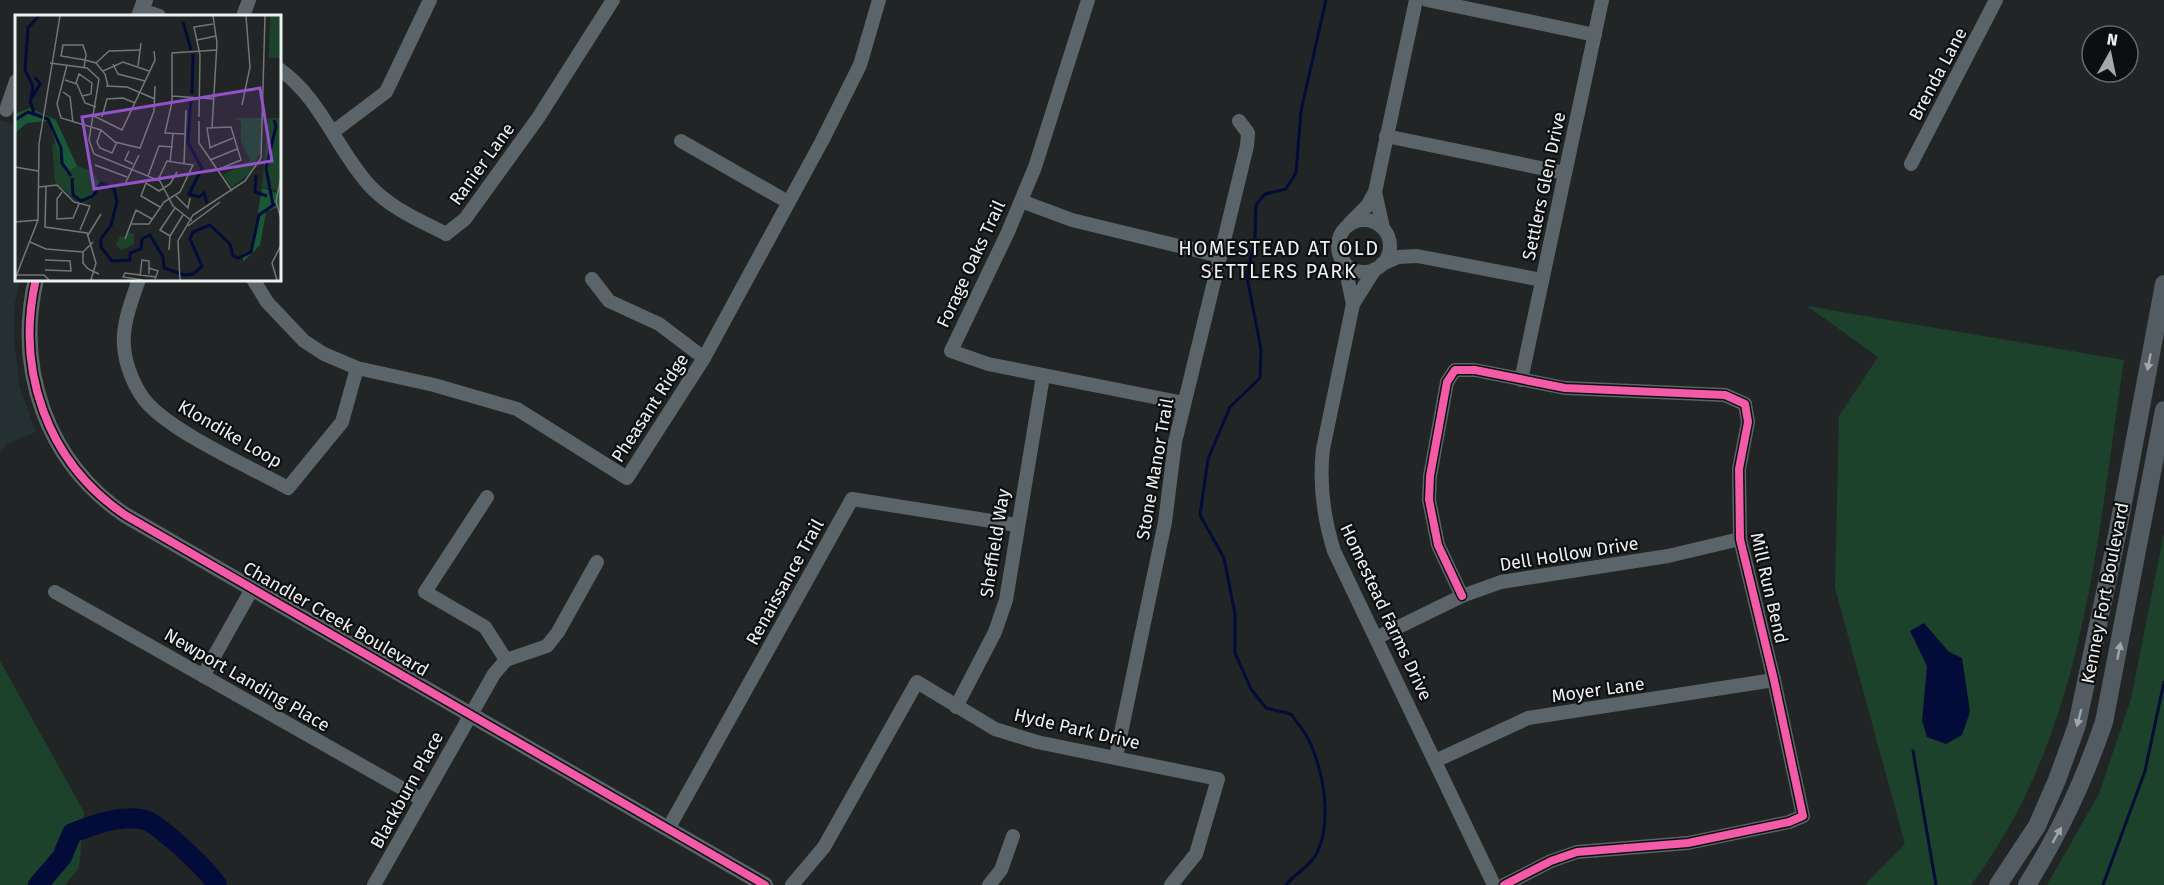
<svg xmlns="http://www.w3.org/2000/svg" width="2164" height="885" font-family="'Fira Sans',sans-serif">
<style>
.built{fill:#243032}
.green{fill:#1d422c}
.water{fill:#030c38}
.lines{fill:none;stroke-linecap:round;stroke-linejoin:round}
.stream{stroke:#030c38;stroke-width:3}
.river{stroke:#030c38;stroke-width:20}
.minor{stroke:#5a6469;stroke-width:14}
.tertiary{stroke:#5a6469;stroke-width:16}
.secondary{stroke:#535c62;stroke-width:18}
.cycleway-casing{stroke:#0c0e0f;stroke-width:11}
.cycleway{stroke:#f35aa7;stroke-width:8}
.oneway{fill:#a0a6aa}
.labels{text-anchor:middle;stroke-width:4.5;stroke-linejoin:round;paint-order:stroke}
.street-label{font-size:18px;fill:#edf0f1;stroke:#0c0e0f}
.neighbourhood-label{font-size:20px;letter-spacing:1.5px;fill:#edf0f1;stroke:#0c0e0f}
.inset-river{fill:none;stroke:#030c38;stroke-width:3}
.inset-road{fill:none;stroke:#737677;stroke-width:1.5}
.view{fill:#9253c9;fill-opacity:0.15;stroke:#9253c9;stroke-width:3}
.inset-edge{fill:none;stroke:#edf0f1;stroke-width:3}
</style>
<rect width="100%" height="100%" fill="#222526"/>
<!-- built -->
<path class="built" d="M0,120L16,126V279H20L14,308V342L20,388L36,432L7,444L0,453Z"/>
<!-- green -->
<g class="green">
<path d="M1807,306L2124,360C2096,542 2086,732 1971,885H1865L1905,844L1835,588L1839,416L1878,357Z"/>
<path d="M2164,533V885H2047L2099,794L2131,699Z"/>
<path d="M0,661L84,812L79,868L65,885H0Z"/>
</g>
<!-- water -->
<path class="water" d="M1924,623L1949,652L1962,658L1970,712L1962,735L1946,744L1927,737L1922,721L1927,666L1910,631Z"/>
<g class="lines">
<!-- stream -->
<g class="stream">
<path d="M1913,751L1936,885"/>
<path d="M1286,885C1296,872 1310,867 1317,853C1332,821 1324,776 1311,745C1307,734 1298,724 1291,714L1266,708L1251,689L1235,653V614L1224,558L1200,515L1208,459L1230,407L1260,378L1261,349L1247,277L1255,237L1256,205L1265,194L1286,189L1296,173L1301,111L1326,0"/>
<path d="M2103,885L2145,771L2164,682"/>
</g>
<!-- river -->
<path class="river" d="M38,885L62,857L72,833C93,825 122,814 145,820C158,823 210,872 217,885"/>
<!-- minor -->
<g class="minor">
<path d="M1088,0L1035,167L1008,232L951,351L988,364L1184,403"/>
<path d="M1427,0L1595,35"/>
<path d="M141,10L159,16"/>
<path d="M243,16L249,0"/>
<path d="M279,69C320,97 336,148 369,185C390,208 419,220 446,234L465,219L538,118L613,0"/>
<path d="M6,110L16,81"/>
<path d="M333,132L386,92L430,0"/>
<path d="M1386,136L1565,173"/>
<path d="M681,141L788,202"/>
<path d="M1911,164L1996,0"/>
<path d="M1375,192L1383,228"/>
<path d="M1021,201L1072,220L1220,256"/>
<circle cx="1364" cy="246" r="26"/>
<path d="M1349,224L1367,206L1375,192L1416,0"/>
<path d="M1344,262L1353,304"/>
<path d="M1382,264L1398,257L1417,256L1542,280"/>
<path d="M1375,269L1353,304L1323,449C1319,484 1323,516 1334,551L1494,885"/>
<path d="M139,279C132,300 122,324 124,346C125,365 136,392 149,405C178,435 250,467 288,488L342,422L357,368"/>
<path d="M253,279L267,302L304,341L324,354L357,368L434,385L517,409L627,478L704,358L822,141L860,65L879,0"/>
<path d="M592,279L609,301L659,324L704,358"/>
<path d="M1521,380L1602,0"/>
<path d="M487,497L425,592L485,627L506,660"/>
<path d="M55,592L421,799"/>
<path d="M1462,596L1438,545L1429,500L1430,476L1447,382L1455,370H1475L1565,388L1725,395L1745,404L1748,422L1739,469L1740,539L1774,680L1803,816L1789,822L1688,843L1577,852L1551,861L1504,885"/>
<path d="M1376,638L1462,596L1501,582L1668,556L1740,539"/>
<path d="M203,676L252,589"/>
<path d="M956,707L995,632L1006,600L1043,376"/>
<path d="M1116,757L1165,522L1175,442L1247,146L1248,133L1239,121"/>
<path d="M1435,761L1528,718L1774,680"/>
<path d="M668,829L852,499L1017,525"/>
<path d="M374,885L494,674L506,660L547,646L558,632L597,562"/>
<path d="M792,885L824,847L917,682L995,729L1037,742L1218,779L1196,854L1171,885"/>
<path d="M989,885L1001,870L1013,836"/>
</g>
<!-- tertiary -->
<g class="tertiary">
<path d="M139,16L145,0"/>
<path d="M36,279C15,370 47,462 125,515L765,885"/>
</g>
<!-- secondary -->
<g class="secondary">
<path d="M1998,885L2037,826L2057,780L2077,725L2117,535L2164,284"/>
<path d="M2027,885C2061,830 2083,783 2104,722L2164,410"/>
</g>
<defs>
<g id="cycleway">
<path d="M36,279C15,370 47,462 125,515L765,885"/>
<path d="M1462,596L1438,545L1429,500L1430,476L1447,382L1455,370H1475L1565,388L1725,395L1745,404L1748,422L1739,469L1740,539L1774,680L1803,816L1789,822L1688,843L1577,852L1551,861L1504,885"/>
</g>
</defs>
<!-- cycleway casing -->
<use href="#cycleway" class="cycleway-casing"/>
<!-- cycleway -->
<use href="#cycleway" class="cycleway"/>
</g>
<!-- one-way arrows -->
<defs><path id="oneway-solid" d="M-6-.8H1V-3.2L6.5 0L1 3.2V.8H-6Z" transform="scale(1.5)"/></defs>
<g class="oneway">
<use href="#oneway-solid" transform="translate(2149 362) rotate(101)"/>
<use href="#oneway-solid" transform="translate(2119 651) rotate(-79)"/>
<use href="#oneway-solid" transform="translate(2079 718) rotate(105)"/>
<use href="#oneway-solid" transform="translate(2057 835) rotate(-60)"/>
</g>
<g class="labels">
<!-- street labels -->
<g class="street-label">
<text transform="translate(1938 74) rotate(-62)" y="6">Brenda Lane</text>
<text transform="translate(482 164) rotate(-54)" y="6">Ranier Lane</text>
<text transform="translate(1544 186) rotate(-78)" y="6">Settlers Glen Drive</text>
<text transform="translate(971 264) rotate(-65)" y="6">Forage Oaks Trail</text>
<text transform="translate(650 408) rotate(-57)" y="6">Pheasant Ridge</text>
<text transform="translate(230 434) rotate(30)" y="6">Klondike Loop</text>
<text transform="translate(1155 469) rotate(-80)" y="6">Stone Manor Trail</text>
<text transform="translate(995 543) rotate(-81)" y="6">Sheffield Way</text>
<text transform="translate(1569 554) rotate(-9)" y="6">Dell Hollow Drive</text>
<text transform="translate(785 582) rotate(-61)" y="6">Renaissance Trail</text>
<text transform="translate(1769 588) rotate(77)" y="6">Mill Run Bend</text>
<text transform="translate(2105 593) rotate(-79)" y="6">Kenney Fort Boulevard</text>
<text transform="translate(1386 612) rotate(65)" y="6">Homestead Farms Drive</text>
<text transform="translate(336 619) rotate(30)" y="6">Chandler Creek Boulevard</text>
<text transform="translate(247 680) rotate(30)" y="6">Newport Landing Place</text>
<text transform="translate(1598 690) rotate(-8)" y="6">Moyer Lane</text>
<text transform="translate(1077 729) rotate(13)" y="6">Hyde Park Drive</text>
<text transform="translate(407 790) rotate(-61)" y="6">Blackburn Place</text>
</g>
<!-- neighbourhood labels -->
<g class="neighbourhood-label">
<text x="1279" y="255">HOMESTEAD AT OLD<tspan x="1279" dy="23">SETTLERS PARK</tspan></text>
</g>
</g>
<!-- overview -->
<g transform="translate(15 15)">
<rect width="266" height="266" fill="#222526"/>
<path d="M255,1H265V43H254ZM220,103H247L246,136L235,158L217,172L208,160L235,146L226,126V107ZM253,103H265V183L260,184L262,176L247,172ZM48,125L62,151L75,155L85,167L79,183L69,188L63,187L40,167L37,129ZM113,217L119,219V229L107,235L101,230L105,221L111,223Z" fill="#1d422c"/>
<path d="M15,93L41,105L62,151L51,158L33,106L12,108L0,118V99ZM247,173L265,179V191L251,197L245,230L228,247V238L235,237L238,229Z" fill="#185836"/>
<path class="inset-river" d="M168,7L176,35M177,79L178,39M16,83L18,71L10,55L13,13L24,1M176,84L173,128L187,153L174,179L184,182L189,178L192,188M19,98L15,86L25,69L20,62M0,105L13,97L33,104L46,133L47,148L56,161M241,160L240,177L252,181M57,163L58,180L66,186L78,181L86,168L99,174L102,187L96,210L86,224V232L97,246L115,245V238L126,234L127,224L135,220L148,242L149,253L169,260L178,259L187,251L175,224L178,217L195,210L215,229L218,241L223,243L236,237L244,200L260,189M258,190L251,153L261,111L259,105"/>
<path class="inset-road" d="M0,13V59M182,25L201,21M35,48L72,53L84,64L74,125L79,139L145,166L158,191L177,206M81,48L94,36L126,35M98,49L103,59L130,66M52,50L42,89L46,103L86,115L100,127L125,133L139,96L140,71M123,51L126,28M69,53L70,45V44L71,41V39L68,30H48L46,41L70,45L81,48L90,59L93,71M88,56L108,47L134,56M50,65L62,69L70,88L81,92M61,68L64,59L77,68L76,79L67,81M91,71L112,72L140,84M48,77L55,82L58,108M157,81L199,84M227,90L235,52L231,1M79,101L107,115L140,45L139,36M87,102L92,84L108,83L120,88M184,102L185,40L179,12L198,9M184,106V128L217,176M197,113L202,28L198,1M86,115L82,127L85,133L97,138L102,127M170,119L150,118L157,87V38L202,35M195,132L192,113L216,112L226,145L202,155M194,133L218,123M114,136L110,145L118,149M195,145L222,134M155,147L158,119M169,149L171,95M80,150L112,162M0,152L23,156M133,161L144,131L158,132M266,163L261,186L266,204M110,169L124,140M24,172L42,170L59,187L75,191L65,215M31,172L30,212L72,218L81,248L76,265M47,177L42,184V204L58,203L64,189M161,181L173,193L175,183M145,192L126,181L131,168L144,176L155,169L162,157M0,207L23,205M116,209H134L149,187L165,177L178,150L152,146L143,165M173,211L205,187M73,220L86,199M155,221L145,215L160,193M110,224L121,195L137,204M15,227L31,234L68,237M78,227L68,237V248L73,254L84,259M154,235L155,221L168,200M134,253L143,256L140,264M30,255L56,256L55,246L30,245M2,260H29L34,265M125,261L127,245L134,246V259M0,264L23,205L24,129L45,1M128,265L108,262L110,258L141,262M165,265L163,226L178,200L230,166L246,143L250,1M262,265L257,248L266,230"/>
<path class="view" d="M245,73L257,146L79,174L67,102Z"/>
<rect width="266" height="266" class="inset-edge"/>
</g>
<!-- north arrow -->
<g transform="translate(2110 54) rotate(9)"><circle r="28" fill="#0c0e0f" stroke="#666869" stroke-width="1.5"/>
<path d="M0-4.5L10 22L0 15L-10 22Z" fill="#a6a9aa"/>
<text y="-9" font-size="16" font-weight="bold" text-anchor="middle" fill="#edf0f1">N</text>
</g>
</svg>
